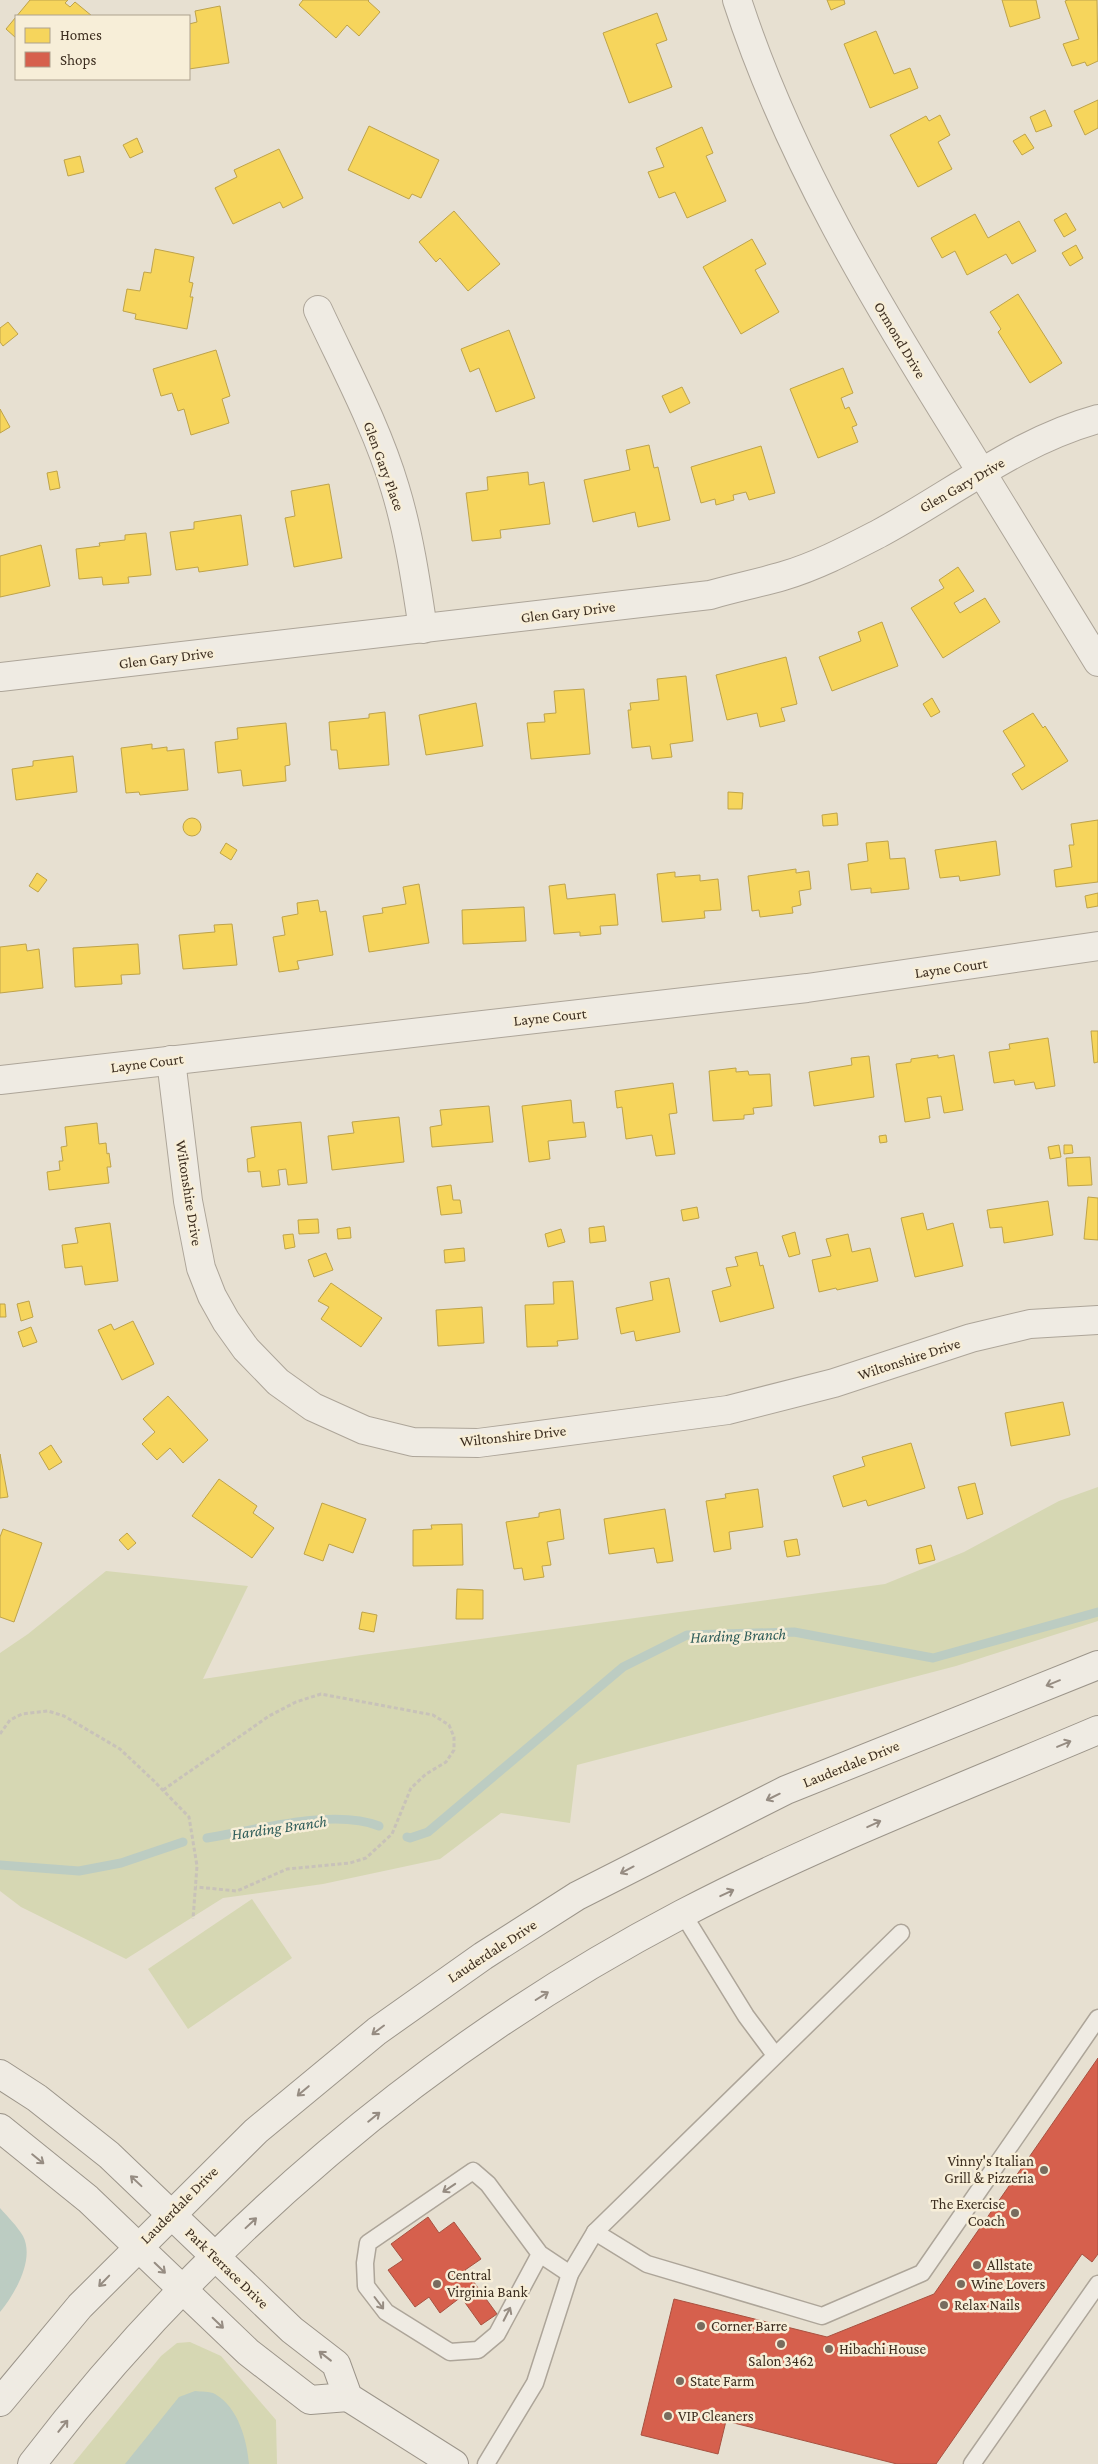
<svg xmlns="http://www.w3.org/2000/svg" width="1098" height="2464" font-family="'Crimson Pro',serif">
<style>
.green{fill:#d6d7b3}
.water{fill:#bcccc2}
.homes{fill:#f6d55c;stroke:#bea34a}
.shops{fill:#d6604d;stroke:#a85140}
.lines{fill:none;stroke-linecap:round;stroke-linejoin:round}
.stream{stroke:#bcccc2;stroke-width:9}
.lane-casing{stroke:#ada599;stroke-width:19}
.street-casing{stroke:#ada599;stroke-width:30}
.secondary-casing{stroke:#9c958a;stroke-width:30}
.path{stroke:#c8c2b9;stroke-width:3;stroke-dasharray:4 2.5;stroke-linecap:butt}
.lane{stroke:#efebe3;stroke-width:16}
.street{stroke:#efebe3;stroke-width:28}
.secondary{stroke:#efebe3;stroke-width:28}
.oneway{stroke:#968c82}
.poi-dot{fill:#786c5e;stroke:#f7eed8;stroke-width:2}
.labels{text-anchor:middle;stroke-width:5;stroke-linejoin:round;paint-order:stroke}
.street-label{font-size:15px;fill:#3d2e20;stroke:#f7eed8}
.poi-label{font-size:15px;fill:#3d2e20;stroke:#f7eed8;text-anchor:start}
.water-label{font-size:16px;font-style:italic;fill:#2f5d5a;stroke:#f7eed8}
</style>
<rect width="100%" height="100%" fill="#e7e0d1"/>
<!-- green -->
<g class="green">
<path d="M1098,1487V1621L956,1666L577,1765L570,1823L501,1813L440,1859L323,1884L223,1898L126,1959L21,1907L0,1891V1653L28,1634L106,1571L248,1586L203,1679L362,1655L885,1584L964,1552L1059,1501Z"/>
<path d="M252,1899L292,1958L188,2029L148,1969Z"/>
<path d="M190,2342L221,2356L276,2420L277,2464H73L161,2356L177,2343Z"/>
</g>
<!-- water -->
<g class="water">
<path d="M0,2208C8,2217 17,2226 23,2236C35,2259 15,2294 0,2312Z"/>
<path d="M195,2391C201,2392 210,2391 215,2394C238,2407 247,2440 249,2464H125L179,2397Z"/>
</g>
<!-- homes -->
<g class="homes">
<path d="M30,0H68L65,3L70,7L75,2L92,16H16V38L6,29Z"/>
<path d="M303,0H369L368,1L380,12L359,36L347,25L336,38L299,5Z"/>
<path d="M827,0H844L845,4L831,10Z"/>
<path d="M1002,0H1036L1040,18L1010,27Z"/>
<path d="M1068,0H1097L1098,61L1087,66L1085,62L1072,66L1063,44L1079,39L1065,1Z"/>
<path d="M220,6L229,63L189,69V24L197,22L195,11Z"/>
<path d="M657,13L667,40L656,44L672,87L629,103L603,33Z"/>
<path d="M876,31L894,74L910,68L918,88L870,108L844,44Z"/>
<path d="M1098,100V128L1085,135L1074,111Z"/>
<path d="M1045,110L1052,126L1036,132L1030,117Z"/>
<path d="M940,115L950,135L938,142L952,169L918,187L890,135L926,116L929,121Z"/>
<path d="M369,126L439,160L421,198L412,194L409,199L348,170Z"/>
<path d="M702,127L713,153L706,156L726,201L687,218L675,192L659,198L648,172L664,167L656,148Z"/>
<path d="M1025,134L1034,148L1022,155L1013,141Z"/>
<path d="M137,138L143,152L130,158L123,145Z"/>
<path d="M279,149L303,198L283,208L280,202L233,224L215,188L237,177L234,170Z"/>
<path d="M80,156L84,172L68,176L64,160Z"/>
<path d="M454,211L500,264L468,291L440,258L436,262L419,242Z"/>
<path d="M1066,213L1076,230L1064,237L1054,220Z"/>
<path d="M975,214L988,238L1019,221L1036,251L1012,264L1006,254L967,275L955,251L942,258L931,238Z"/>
<path d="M752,239L766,264L755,270L779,312L741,334L703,267Z"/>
<path d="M1076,245L1083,258L1070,266L1062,253Z"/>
<path d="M155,249L194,257L189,282L193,283L190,297H193L187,329L135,319L136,314L123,311L127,289L140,291L144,272L151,273Z"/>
<path d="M1018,294L1062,363L1030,383L998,332L1001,329L990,312Z"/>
<path d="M8,322L18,334L3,346L0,342V328Z"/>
<path d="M509,330L535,398L496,412L479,368L470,372L461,349Z"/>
<path d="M216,350L230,396L222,399L229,423L191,435L184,409L178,411L172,393L161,396L153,369Z"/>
<path d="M843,368L853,393L841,398L845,409L849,407L857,425L852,427L858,442L818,458L790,389Z"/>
<path d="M682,387L690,403L670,413L662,396Z"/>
<path d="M0,409L10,427L0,433Z"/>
<path d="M649,445L654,468L658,467L670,520L638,527L635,512L593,522L584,480L630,470L626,450Z"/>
<path d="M761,446L775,493L749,500L746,492L733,495L734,500L716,505L715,499L701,503L691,467Z"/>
<path d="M57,471L60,488L50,490L47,473Z"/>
<path d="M528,472L529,485L544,482L550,524L500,530L501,538L472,541L466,493L488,490L487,477Z"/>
<path d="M329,484L342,558L294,567L285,518L295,516L291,491Z"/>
<path d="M241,515L248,565L199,572L198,567L176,570L170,532L194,529V522Z"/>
<path d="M146,533L151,575L128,577L129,583L103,585L102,577L79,579L76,549L100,546L99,543L125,540V535Z"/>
<path d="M41,545L50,586L0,597V556Z"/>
<path d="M958,567L974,591L954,603L960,613L985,598L1000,622L943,658L911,608L944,588L939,580Z"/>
<path d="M882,622L898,666L832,691L819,657L861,641L858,632Z"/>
<path d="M786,657L797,704L781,708L785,721L760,727L757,713L727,720L716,675Z"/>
<path d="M686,676L693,741L670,744L672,757L652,759L650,746L632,748L628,710H631L630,703L659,700L657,679Z"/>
<path d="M584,689L590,754L531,759L527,723L545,722L544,714L556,713L554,691Z"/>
<path d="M932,698L940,712L931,717L923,704Z"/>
<path d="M476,703L483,746L426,755L419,715Z"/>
<path d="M385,712L389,765L339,769L337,750H331L329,722L369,718V714Z"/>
<path d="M1033,713L1043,728L1045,726L1068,761L1022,790L1012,774L1025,766L1003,731Z"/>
<path d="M286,723L290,765L285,766L286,781L243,786L241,770L218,773L215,742L238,739L237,728Z"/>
<path d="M152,744V749L167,747V751L184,749L188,790L140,795L139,792L126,793L121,748Z"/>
<path d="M73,756L77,792L16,800L12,769L33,766V761Z"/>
<path d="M728,792L743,793L742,809H728Z"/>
<path d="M837,813L838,825L823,826L822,815Z"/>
<circle cx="192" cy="827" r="9"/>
<path d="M1098,820V882L1056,887L1054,870L1072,867L1069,845H1074L1071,824Z"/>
<path d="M888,841L890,859L905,858L909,889L871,893V888L851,890L848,864L868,861L866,843Z"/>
<path d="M996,841L1000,875L960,881L959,876L940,878L935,850Z"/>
<path d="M226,843L237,850L231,860L220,853Z"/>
<path d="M796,869V873L809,871L811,889L799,891L801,905L792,907L793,913L760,917L759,910L752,911L748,876Z"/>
<path d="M675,872V877L700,875V881L718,879L721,910L704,911L705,918L662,922L657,874Z"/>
<path d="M37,873L47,880L38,892L29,886Z"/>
<path d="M419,884L429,943L369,952L363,916L383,913L382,908L406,904L403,887Z"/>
<path d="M565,884L567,899L615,894L618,925L600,926L601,934L580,936V932L554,934L549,886Z"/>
<path d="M1098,893V906L1087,908L1085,896Z"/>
<path d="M318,900L320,912L326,911L333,955L297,961L299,969L279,972L273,937L285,935L282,917L298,914L297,903Z"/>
<path d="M524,907L526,941L463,944L462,910Z"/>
<path d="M232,924L237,965L183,969L179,935L215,932L214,925Z"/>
<path d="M26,944L27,951L39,949L43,988L0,993V947Z"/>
<path d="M138,944L140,974L121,975L122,984L75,987L73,948Z"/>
<path d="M1091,1031H1098V1062L1094,1063Z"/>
<path d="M1048,1038L1055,1086L1036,1089L1034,1082L1015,1085L1014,1080L994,1083L989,1052L1010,1049L1009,1044Z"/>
<path d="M938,1055V1058L954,1055L963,1110L944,1113L941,1096L927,1098L930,1118L905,1122L896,1064L911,1062V1059Z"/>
<path d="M869,1056L874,1097L814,1106L809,1072L852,1065L851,1058Z"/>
<path d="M736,1068V1072L748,1071L749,1075L770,1074L772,1106L753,1108L754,1114L744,1115V1119L713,1121L709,1071Z"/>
<path d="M673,1083L677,1113L669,1114L675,1154L656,1156L652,1135L626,1139L622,1107L617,1108L615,1091Z"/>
<path d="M571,1100L573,1123L584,1122L586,1137L548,1141L550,1159L529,1162L522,1106Z"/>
<path d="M489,1106L493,1142L432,1147L430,1127L442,1125L440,1110Z"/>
<path d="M399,1117L404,1162L332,1170L328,1136L354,1133L352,1122Z"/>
<path d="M301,1122L307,1183L288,1185L286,1169L278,1170L280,1185L262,1187L260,1171L248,1172L247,1159L255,1157L251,1127Z"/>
<path d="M97,1123L99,1144L106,1143L107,1154L109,1153L111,1167H107L109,1183L49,1190L47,1172L60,1170L59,1161H63L61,1147L67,1146L65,1127Z"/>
<path d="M886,1135L887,1142L880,1143L879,1136Z"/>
<path d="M1059,1145L1061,1157L1050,1159L1048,1147Z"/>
<path d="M1064,1145H1072L1073,1153L1064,1154Z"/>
<path d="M1090,1157L1092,1185L1068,1186L1066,1158Z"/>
<path d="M451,1185L453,1200H460L462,1213L441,1215L437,1187Z"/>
<path d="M1088,1197L1098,1198V1240L1084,1239Z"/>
<path d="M1048,1201L1053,1235L1004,1243L1002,1227L990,1228L987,1210Z"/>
<path d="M697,1207L699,1218L683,1221L681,1210Z"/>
<path d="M923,1213L927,1230L953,1223L963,1266L915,1277L901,1218Z"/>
<path d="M318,1219L319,1233L299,1234L298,1220Z"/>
<path d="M110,1223L118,1281L85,1285L82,1266L65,1268L62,1245L78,1243L75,1228Z"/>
<path d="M604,1226L606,1241L590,1243L589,1228Z"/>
<path d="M350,1227L351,1238L338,1239L337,1229Z"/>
<path d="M561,1229L565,1242L548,1247L545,1234Z"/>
<path d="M795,1232L800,1254L789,1257L782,1236Z"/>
<path d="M293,1234L295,1247L285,1249L283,1235Z"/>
<path d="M848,1234L852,1252L870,1248L878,1281L837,1290L836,1288L819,1292L812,1260L831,1256L826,1239Z"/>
<path d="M464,1248L465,1261L445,1263L444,1250Z"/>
<path d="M757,1252L760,1266L763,1265L774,1308L720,1322L712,1291L731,1286L726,1268L738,1266L735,1257Z"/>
<path d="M326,1253L333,1270L314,1277L308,1260Z"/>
<path d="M669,1278L680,1332L636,1341L634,1331L621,1334L616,1308L653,1300L650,1282Z"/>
<path d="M573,1281L578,1339L557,1341L558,1346L527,1347L525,1305L554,1304L553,1282Z"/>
<path d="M331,1283L382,1318L361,1347L321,1319L329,1307L318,1301Z"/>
<path d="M29,1301L33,1317L21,1321L17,1304Z"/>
<path d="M0,1304H5L6,1317H0Z"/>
<path d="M482,1307L484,1343L438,1346L436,1310Z"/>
<path d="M133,1321L154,1364L122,1380L98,1330L111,1324L114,1330Z"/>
<path d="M31,1327L37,1342L23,1347L18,1332Z"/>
<path d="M168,1396L208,1440L183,1463L170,1448L157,1460L142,1444L155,1432L143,1419Z"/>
<path d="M1063,1402L1070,1435L1011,1446L1005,1413Z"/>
<path d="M911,1443L925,1488L868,1506L866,1500L843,1507L833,1476L865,1466L862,1457Z"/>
<path d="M51,1445L62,1462L49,1470L39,1453Z"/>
<path d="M0,1454L8,1497L0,1498Z"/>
<path d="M219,1479L257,1506L253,1513L274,1528L252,1558L192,1516Z"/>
<path d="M975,1483L983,1514L967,1519L958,1487Z"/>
<path d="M758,1489L763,1527L729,1532L731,1549L714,1552L706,1501L726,1498L725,1494Z"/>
<path d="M322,1503L366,1519L353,1553L329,1544L323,1561L304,1554Z"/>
<path d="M560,1509L564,1539L547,1542L551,1565L542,1566L544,1577L524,1580L522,1568L514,1569L506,1522L539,1517V1513Z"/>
<path d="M665,1509L673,1561L657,1563L654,1548L609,1554L604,1519Z"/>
<path d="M462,1524L463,1565L413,1566V1530L432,1529L431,1525Z"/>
<path d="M3,1529L42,1543L14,1622L0,1617V1537Z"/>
<path d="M127,1533L136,1543L128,1550L119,1540Z"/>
<path d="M797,1539L800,1555L787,1557L784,1541Z"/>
<path d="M931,1545L935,1560L919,1564L916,1549Z"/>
<path d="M457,1589L483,1590V1619H456Z"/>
<path d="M362,1612L377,1615L374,1632L359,1629Z"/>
</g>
<!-- shops -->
<g class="shops">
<path d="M1098,2058V2254L1092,2262L1082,2254L936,2464H897L726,2421L718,2454L641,2435L674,2299L827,2337L934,2294Z"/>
<path d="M428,2217L439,2233L454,2222L481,2259L465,2270L497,2314L481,2325L461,2297L440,2313L429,2297L415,2307L388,2270L403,2260L391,2244Z"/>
</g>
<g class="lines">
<!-- stream -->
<g class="stream">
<path d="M407,1837L410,1838L428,1832L623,1667L687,1635L794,1632L933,1658L1098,1612"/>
<path d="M207,1838C256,1830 334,1808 379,1826"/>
<path d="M0,1865L79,1871L121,1863L183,1842"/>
</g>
<defs>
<g id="lane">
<path d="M683,1914L746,2016L775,2055"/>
<path d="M595,2232L647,2264L822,2316L922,2273L1098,2018"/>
<path d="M540,2254L497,2334L478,2350L450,2352L386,2312L366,2286L365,2263L368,2243L473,2171L488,2184L540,2254L570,2274"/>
<path d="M486,2464L535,2383L570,2274L595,2232L901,1933"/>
<path d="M972,2464L1098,2284"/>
</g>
<g id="street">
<path d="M737,0C788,157 874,300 961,439C1007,513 1052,588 1098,662"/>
<path d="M318,310C345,368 377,427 395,488C409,534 416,582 423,629"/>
<path d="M0,677L710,595C734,588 759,583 783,576C817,566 849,549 880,533C952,494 1018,441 1098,419"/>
<path d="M171,1060L188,1201L201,1268L212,1296L226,1321L246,1349L278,1382L313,1407L364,1430L413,1442L478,1443L728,1410L834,1383L971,1338L1030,1324L1098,1320"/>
<path d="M0,1080L807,988L1098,946"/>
</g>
<g id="secondary">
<path d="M0,2074L37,2098L109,2155L292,2330L336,2364L348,2397L454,2464"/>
<path d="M0,2128L88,2199L248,2352L310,2400L348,2397"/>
<path d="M0,2402L80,2306L256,2131L377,2031L483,1956L577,1896L786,1790L1098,1665"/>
<path d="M32,2464C205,2238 430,2046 682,1914C816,1844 959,1789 1098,1730"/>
</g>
</defs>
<!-- lane casing -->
<use href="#lane" class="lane-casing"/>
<!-- street casing -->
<use href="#street" class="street-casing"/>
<!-- secondary casing -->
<use href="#secondary" class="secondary-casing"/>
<!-- path -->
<g class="path">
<path d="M0,1734L10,1720L22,1714L48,1711L64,1716L120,1749L154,1781L189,1817L197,1866L193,1919"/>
<path d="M163,1790L269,1716L296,1702L321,1694L433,1715L449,1725L454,1737V1750L446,1762L426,1774L411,1788L392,1834L366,1858L350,1863L287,1869L237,1891L196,1887"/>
</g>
<!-- lane -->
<use href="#lane" class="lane"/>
<!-- street -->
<use href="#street" class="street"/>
<!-- secondary -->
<use href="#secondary" class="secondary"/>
</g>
<!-- one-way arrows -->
<defs><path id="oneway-shaft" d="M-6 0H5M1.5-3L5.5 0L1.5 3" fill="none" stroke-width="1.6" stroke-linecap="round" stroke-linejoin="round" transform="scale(1.25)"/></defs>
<g class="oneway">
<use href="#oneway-shaft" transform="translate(1053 1683) rotate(158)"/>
<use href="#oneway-shaft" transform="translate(1064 1744) rotate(-23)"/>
<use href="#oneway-shaft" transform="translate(773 1797) rotate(154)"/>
<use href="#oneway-shaft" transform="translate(874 1824) rotate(-25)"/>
<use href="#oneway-shaft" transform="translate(627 1870) rotate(152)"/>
<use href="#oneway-shaft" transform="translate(727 1893) rotate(-25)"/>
<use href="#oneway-shaft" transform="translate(542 1996) rotate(-32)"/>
<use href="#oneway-shaft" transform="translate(378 2030) rotate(143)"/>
<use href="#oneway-shaft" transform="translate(303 2091) rotate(140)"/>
<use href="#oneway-shaft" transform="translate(374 2117) rotate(-39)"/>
<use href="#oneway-shaft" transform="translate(38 2159) rotate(39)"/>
<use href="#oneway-shaft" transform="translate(136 2181) rotate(-137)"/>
<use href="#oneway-shaft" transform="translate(449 2188) rotate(146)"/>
<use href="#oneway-shaft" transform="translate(251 2223) rotate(-43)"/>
<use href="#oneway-shaft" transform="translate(160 2268) rotate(44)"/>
<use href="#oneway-shaft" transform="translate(104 2281) rotate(134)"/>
<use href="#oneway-shaft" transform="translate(379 2303) rotate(53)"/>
<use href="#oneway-shaft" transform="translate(507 2314) rotate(-63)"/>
<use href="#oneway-shaft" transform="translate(218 2323) rotate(44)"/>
<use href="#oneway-shaft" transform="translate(325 2356) rotate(-142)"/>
<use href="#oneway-shaft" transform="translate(63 2426) rotate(-51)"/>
</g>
<!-- markers -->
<g class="poi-dot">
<circle cx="1044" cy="2170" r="5"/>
<circle cx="1015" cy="2213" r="5"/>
<circle cx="977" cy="2265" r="5"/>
<circle cx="437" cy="2284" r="5"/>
<circle cx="961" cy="2284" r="5"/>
<circle cx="944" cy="2305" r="5"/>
<circle cx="701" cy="2326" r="5"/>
<circle cx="781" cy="2344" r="5"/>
<circle cx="829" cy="2349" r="5"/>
<circle cx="680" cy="2381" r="5"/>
<circle cx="668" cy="2416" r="5"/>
</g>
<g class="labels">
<!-- street labels -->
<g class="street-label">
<text transform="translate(900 340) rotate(59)" y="5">Ormond Drive</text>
<text transform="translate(384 466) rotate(70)" y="5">Glen Gary Place</text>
<text transform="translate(962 485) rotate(-30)" y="5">Glen Gary Drive</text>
<text transform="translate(568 612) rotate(-7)" y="5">Glen Gary Drive</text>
<text transform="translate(166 658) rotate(-7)" y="5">Glen Gary Drive</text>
<text transform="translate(951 968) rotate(-8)" y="5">Layne Court</text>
<text transform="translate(550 1017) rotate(-6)" y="5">Layne Court</text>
<text transform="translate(147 1063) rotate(-7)" y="5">Layne Court</text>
<text transform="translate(189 1193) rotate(81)" y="5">Wiltonshire Drive</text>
<text transform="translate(909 1359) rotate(-18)" y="5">Wiltonshire Drive</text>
<text transform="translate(513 1436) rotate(-6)" y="5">Wiltonshire Drive</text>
<text transform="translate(851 1764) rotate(-22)" y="5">Lauderdale Drive</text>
<text transform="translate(492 1951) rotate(-33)" y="5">Lauderdale Drive</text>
<text transform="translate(179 2205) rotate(-45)" y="5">Lauderdale Drive</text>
<text transform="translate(227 2268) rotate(44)" y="5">Park Terrace Drive</text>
</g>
<!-- poi labels -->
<g class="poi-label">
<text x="1034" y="2166" text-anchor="end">Vinny's Italian<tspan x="1034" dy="17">Grill &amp; Pizzeria</tspan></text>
<text x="1005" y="2209" text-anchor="end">The Exercise<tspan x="1005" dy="17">Coach</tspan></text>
<text x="987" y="2270">Allstate</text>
<text x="447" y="2280">Central<tspan x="447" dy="17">Virginia Bank</tspan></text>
<text x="971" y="2289">Wine Lovers</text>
<text x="954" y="2310">Relax Nails</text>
<text x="711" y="2331">Corner Barre</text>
<text x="839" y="2354">Hibachi House</text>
<text x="781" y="2366" text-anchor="middle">Salon 3462</text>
<text x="690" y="2386">State Farm</text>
<text x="678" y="2421">VIP Cleaners</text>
</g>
<!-- water labels -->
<g class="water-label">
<text transform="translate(738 1635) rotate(-2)" y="6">Harding Branch</text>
<text transform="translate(279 1827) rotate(-8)" y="6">Harding Branch</text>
</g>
</g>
<!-- legend -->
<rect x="15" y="15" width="175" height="65" fill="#f7eed8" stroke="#ada18e"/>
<rect x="25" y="28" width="25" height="15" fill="#f6d55c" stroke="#ada18e"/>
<text x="60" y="40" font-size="15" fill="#3d2e20">Homes</text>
<rect x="25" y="52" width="25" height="15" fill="#d6604d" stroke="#ada18e"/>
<text x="60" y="65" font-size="15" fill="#3d2e20">Shops</text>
</svg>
